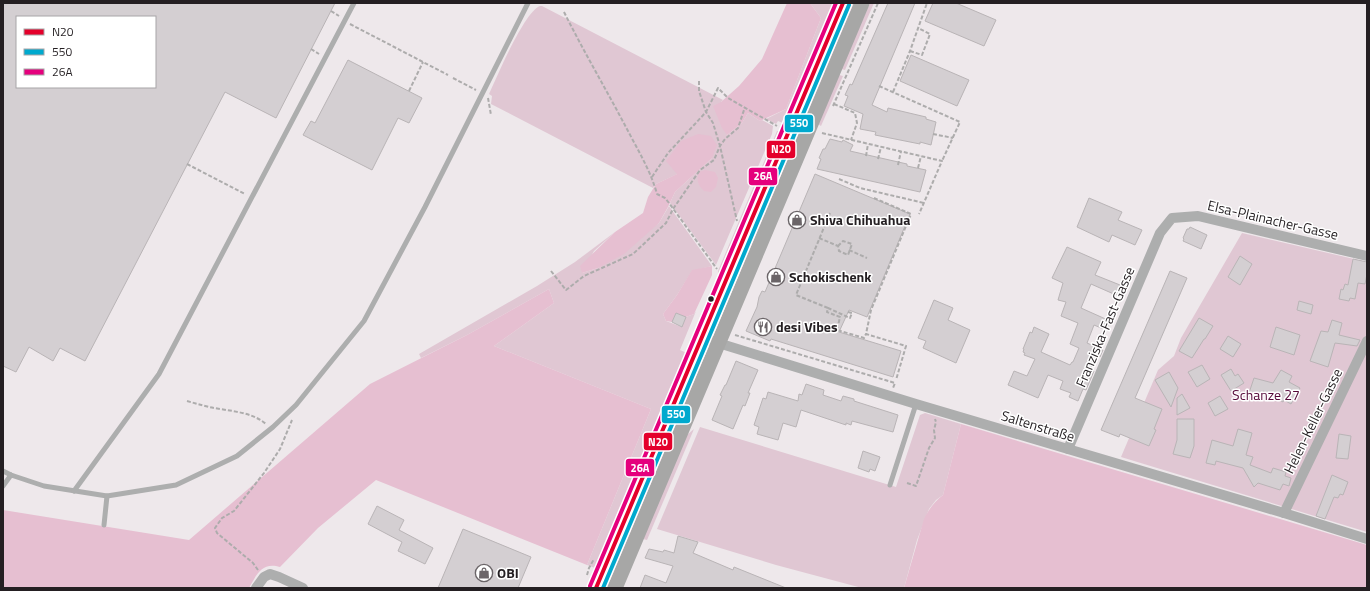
<svg xmlns="http://www.w3.org/2000/svg" width="1370" height="591" font-family="'Titillium Web',sans-serif">
<style>
.green{fill:#e0c7d3}
.forest{fill:#e6bfd1}
.building{fill:#d4cfd2;stroke:#b9b4b6;fill-rule:evenodd}
.lines{fill:none;stroke-linecap:round;stroke-linejoin:round}
.path{stroke:#adacac;stroke-width:2;stroke-dasharray:4 2;stroke-linecap:butt}
.service{stroke:#adaeae;stroke-width:5}
.minor{stroke:#adaeae;stroke-width:10}
.primary{stroke:#a7a7a6;stroke-width:15}
.bus-1-casing{stroke:#fff;stroke-width:7}
.bus-2-casing{stroke:#fff;stroke-width:7}
.bus-3-casing{stroke:#fff;stroke-width:7}
.bus-1{stroke:#e4002b;stroke-width:4}
.bus-2{stroke:#00a9ce;stroke-width:4}
.bus-3{stroke:#e5007d;stroke-width:4}
.bus-dot{fill:#241f22;stroke:#fff;stroke-width:1.5}
.labels{text-anchor:middle;stroke-width:3;stroke-linejoin:round;paint-order:stroke}
.poi-label{font-size:14px;font-weight:bold;fill:#241f22;stroke:#fff;text-anchor:start}
.street-label{font-size:14px;fill:#241f22;stroke:#fff}
.park-label{font-size:14px;fill:#550838;stroke:#fff}
.line-badge{stroke:#fff;stroke-width:1.5}
.badge-label{font-size:11px;text-anchor:middle;font-weight:bold;fill:#fff}
</style>
<rect width="100%" height="100%" fill="#eee8eb"/>
<!-- green -->
<g class="green">
<path d="M810,3H835L785,124L778,121L776,124L766,119L786,109L821,18Z"/>
<path d="M850,3H857L741,274L739,273L744,256Z"/>
<path d="M870,3H874L845,70L841,69Z"/>
<path d="M540,6H542L723,100L721,102L727,135L742,123L748,113L760,121L762,120L773,126L772,134L716,265L670,203L675,192L712,158L656,184L653,188L491,104L492,96L489,94C497,77 524,12 540,6Z"/>
<path d="M839,75L843,76L821,126L818,124Z"/>
<path d="M777,131L781,132L721,275L718,273V271Z"/>
<path d="M669,206L712,266L692,271L677,295L663,314L666,321L682,327L686,317L694,314L696,311L680,350L689,354L598,569L587,565L651,409L494,346L554,303L549,289L467,335L421,358L419,354L537,286L575,262L615,232L594,251L582,273L598,268L659,223Z"/>
<path d="M1242,233L1367,262V532L1121,457L1158,370L1174,356L1181,338Z"/>
<path d="M700,357L706,360L610,588H603Z"/>
<path d="M925,413L961,424L943,495L936,500L929,509L917,540L904,588H862L776,565L657,529L700,427L896,487L920,415Z"/>
<path d="M694,429L647,540L643,539L687,435Z"/>
</g>
<!-- forest -->
<g class="forest">
<path d="M787,3H810L821,18L786,109L760,121L748,113L742,123L727,135L722,128L713,106L721,102L739,86L762,59Z"/>
<path d="M698,134L711,136L717,145L712,158L675,192L668,207L659,223L624,254L598,268L582,273L580,266L615,232L643,213L648,197L656,184L677,174L666,161L681,141Z"/>
<path d="M705,170L715,172L718,178L716,187L711,192L704,191C698,185 696,180 699,172Z"/>
<path d="M712,266V275L694,314L686,317L676,313L672,322L666,321L663,314L677,295L692,270Z"/>
<path d="M549,289L554,303L494,346L651,409L587,565L376,480L318,528L280,567C262,562 257,574 249,588H3V510L189,540L370,384L467,335Z"/>
<path d="M961,424L1367,545V588H904L924,519C929,509 934,502 943,495Z"/>
</g>
<!-- building -->
<g class="building">
<path d="M3,3H335L276,118L225,92L85,361L60,348L53,361L29,347L16,372L3,366ZM17,17H155V87H17Z"/>
<path d="M888,3H915L872,105L887,112L888,108L926,117V119L936,122L931,145L920,142V144L875,135L876,132L860,129L863,114L844,106L848,96L845,95L850,84L852,85Z"/>
<path d="M933,3H956L996,20L984,46L925,21Z"/>
<path d="M911,55L969,80L957,106L900,81Z"/>
<path d="M348,60L422,98L409,123L398,118L372,170L303,135L311,121L315,123Z"/>
<path d="M830,139L842,142L843,140L853,145L850,151L907,164V166L926,170L920,192L817,169L821,159L819,158L823,149H825Z"/>
<path d="M815,174L910,214L867,317L849,310L839,332L901,351L893,377L771,339L770,341L746,331L757,307L759,297L762,291L765,292Z"/>
<path d="M1089,198L1122,212L1118,220L1142,230L1135,245L1112,235L1109,242L1077,227Z"/>
<path d="M1190,227L1207,235L1201,249L1183,241L1184,239L1183,238L1187,229H1189Z"/>
<path d="M1067,247L1101,262L1095,275L1120,285L1116,295L1091,284L1081,308L1110,321L1106,330L1094,325L1087,343L1103,350L1100,357L1097,355L1090,370L1094,371L1086,390L1083,389L1078,401L1069,397L1071,393L1060,389L1063,381L1048,375L1038,398L1008,385L1014,371L1027,376L1035,359L1024,355L1025,353L1023,352L1024,349H1023L1030,332L1032,333L1034,327L1049,334L1041,352L1070,365L1072,362H1073L1079,348L1070,344L1078,323L1061,316L1066,302L1058,300L1063,283L1052,278Z"/>
<path d="M1240,256L1252,264L1240,285L1228,277Z"/>
<path d="M1353,259L1367,262V274L1365,284L1358,283L1355,299L1350,298L1349,301L1339,299L1341,289L1343,290L1345,284L1348,285Z"/>
<path d="M1170,271L1187,278L1135,398L1162,409L1154,429L1156,430L1149,446L1120,434L1119,437L1101,430Z"/>
<path d="M934,300L953,308L948,320L970,330L956,363L923,348L926,341L918,338Z"/>
<path d="M1299,301L1313,305L1311,314L1297,310Z"/>
<path d="M676,313L686,317L682,327L672,322Z"/>
<path d="M1199,318L1213,326L1205,339H1204L1192,358L1179,351Z"/>
<path d="M1332,320L1342,323L1339,335L1360,340L1357,346L1335,343L1328,367L1310,361L1321,331L1328,332Z"/>
<path d="M1276,327L1300,335L1294,355L1270,347Z"/>
<path d="M1228,336L1241,344L1233,357L1220,349Z"/>
<path d="M736,361L758,370L748,393H750L745,406L743,405L733,429L712,420L722,396L720,395L725,385H726Z"/>
<path d="M1202,365L1210,379L1197,387L1188,372Z"/>
<path d="M1231,369L1235,376L1238,374L1244,383L1231,391L1221,375Z"/>
<path d="M1281,370L1292,376L1289,382L1300,388L1291,404L1284,400L1283,402L1263,391L1261,400L1248,396L1254,378L1273,383Z"/>
<path d="M1169,372L1178,388L1171,407L1155,380Z"/>
<path d="M806,384L824,390L823,395L841,401L843,396L854,399V401L898,415L893,432L852,421L851,425L846,423V425L801,410L796,427L783,423L778,440L757,434L759,427L754,425L763,398L766,399L768,392L798,401L799,394L802,395Z"/>
<path d="M1182,394L1190,408L1177,415V398Z"/>
<path d="M1220,396L1228,409L1215,416L1208,403Z"/>
<path d="M1177,419H1194V446L1190,458L1173,454L1177,440Z"/>
<path d="M1238,429L1252,433L1246,455L1253,457L1250,465L1271,473L1273,468L1286,472L1285,476L1291,478L1289,486L1283,484L1280,490L1258,483L1254,487L1243,468L1216,461L1215,465L1206,463L1212,440L1233,446Z"/>
<path d="M1339,434L1351,436L1348,459L1336,458Z"/>
<path d="M863,451L880,457L875,471L870,469L869,472L858,468Z"/>
<path d="M1332,475L1348,482L1343,495L1340,494L1338,498L1334,497L1325,519L1316,516Z"/>
<path d="M377,506L404,520L399,530L433,548L425,564L398,551L402,542L368,524Z"/>
<path d="M463,529L531,557L518,588H438Z"/>
<path d="M678,536L698,542L693,553L733,570L734,567L786,588H640L645,575L666,583L673,566L645,558L649,549L663,552L664,550L674,553Z"/>
</g>
<g class="lines">
<!-- path -->
<g class="path">
<path d="M331,11L339,16"/>
<path d="M564,12C584,52 607,91 628,131C639,152 651,172 657,194L665,198L669,203L717,269"/>
<path d="M350,24L448,75"/>
<path d="M311,49L319,54"/>
<path d="M910,51L922,55L930,34L918,28"/>
<path d="M453,78L476,90"/>
<path d="M699,81V91L706,112L713,123L720,146L737,221"/>
<path d="M879,86L960,122L942,161"/>
<path d="M409,91L423,62"/>
<path d="M893,92L910,51L927,3"/>
<path d="M488,98L491,115"/>
<path d="M834,104L855,113L857,123L851,140"/>
<path d="M833,106L878,3"/>
<path d="M822,133L942,161L919,214"/>
<path d="M933,134L953,138"/>
<path d="M866,156L868,144"/>
<path d="M878,159L881,147"/>
<path d="M187,164L245,194"/>
<path d="M898,165L901,151"/>
<path d="M918,168L921,156"/>
<path d="M652,177L668,153L706,112L718,88L728,98L777,126"/>
<path d="M839,179L860,188L924,203"/>
<path d="M874,198L911,214L871,310L866,334L906,346L896,380"/>
<path d="M819,238L838,246L839,251L848,255L852,244L843,241L838,246"/>
<path d="M849,250L867,258"/>
<path d="M551,271L566,290L584,276L633,254L666,223L673,209L700,170L714,160L720,146L725,139L738,128L745,107"/>
<path d="M828,308L796,295L830,213"/>
<path d="M848,312L852,313L850,318L828,308L827,312L840,317L837,330L864,338L866,334"/>
<path d="M735,335L895,383L893,388"/>
<path d="M187,401C194,403 201,405 209,407C227,411 251,411 266,424"/>
<path d="M907,483L916,486L929,448L935,438L934,430L936,422L935,419"/>
<path d="M258,570L253,563L217,533L215,528L222,518L234,511L264,473L280,449L292,420"/>
<path d="M587,575L589,568L594,559"/>
</g>
<!-- service -->
<g class="service">
<path d="M3,471L11,475L44,486L107,496L176,485L237,456L273,427L296,405L364,321L425,207L528,3"/>
<path d="M890,485L916,404"/>
<path d="M3,486L11,475"/>
<path d="M74,491L159,374L354,3"/>
<path d="M104,525L107,496"/>
</g>
<!-- minor -->
<g class="minor">
<path d="M702,338L916,404L1284,513L1367,539"/>
<path d="M1068,449L1160,233L1172,218L1198,216L1367,256"/>
<path d="M1284,513L1367,341"/>
<path d="M256,588L264,577L270,574L279,577L303,588"/>
</g>
<!-- primary -->
<g class="primary">
<path d="M596,588L843,3"/>
<path d="M615,588L862,3"/>
</g>
<defs>
<path id="bus-1" d="M596,588L843,3"/>
<path id="bus-2" d="M603,588L849,5"/>
<path id="bus-3" d="M590,586L836,3"/>
</defs>
<!-- bus-1 casing -->
<use href="#bus-1" class="bus-1-casing"/>
<!-- bus-2 casing -->
<use href="#bus-2" class="bus-2-casing"/>
<!-- bus-3 casing -->
<use href="#bus-3" class="bus-3-casing"/>
<!-- bus-1 -->
<use href="#bus-1" class="bus-1"/>
<!-- bus-2 -->
<use href="#bus-2" class="bus-2"/>
<!-- bus-3 -->
<use href="#bus-3" class="bus-3"/>
</g>
<!-- icons -->
<defs>
<symbol id="shop-ring" viewBox="-11 -11 22 22"><circle r="9.5" fill="#fff" stroke="#6b6568" stroke-width="1.5"/><path d="M-5-2.5h2.3a2.7 3.5 0 0 1 5.4 0H5L5.5 6h-11ZM-1.5-2.5h3a1.5 2.3 0 0 0-3 0Z" fill="#6b6568"/></symbol>
<symbol id="restaurant-ring" viewBox="-11 -11 22 22"><circle r="9.5" fill="#fff" stroke="#6b6568" stroke-width="1.5"/><path d="M-5-6h1v4h1v-4h1v4h1v-4h1v5L-1.5 .5V6h-2V.5L-5-1ZM5-6V6H3V1.5H1.5Q1.5-4 5-6Z" fill="#6b6568"/></symbol>
</defs>
<g fill-rule="evenodd">
<use href="#shop-ring" x="787" y="210" width="20" height="20"/>
<use href="#shop-ring" x="766" y="267" width="20" height="20"/>
<use href="#restaurant-ring" x="753" y="317" width="20" height="20"/>
<use href="#shop-ring" x="474" y="563" width="20" height="20"/>
</g>
<!-- markers -->
<circle class="bus-dot" cx="711" cy="299" r="3.5"/>
<g class="labels">
<!-- poi labels -->
<g class="poi-label">
<text x="810" y="225">Shiva Chihuahua</text>
<text x="789" y="282">Schokischenk</text>
<text x="776" y="332">desi Vibes</text>
<text x="497" y="578">OBI</text>
</g>
<!-- street labels -->
<g class="street-label">
<text transform="translate(1273 220) rotate(13)" y="5">Elsa-Plainacher-Gasse</text>
<text transform="translate(1105 327) rotate(-67)" y="5">Franziska-Fast-Gasse</text>
<text transform="translate(1313 421) rotate(-64)" y="5">Helen-Keller-Gasse</text>
<text transform="translate(1038 426) rotate(17)" y="5">Saltenstraße</text>
</g>
<!-- park labels -->
<g class="park-label">
<text x="1266" y="400">Schanze 27</text>
</g>
</g>
<g class="line-badge">
<rect x="784" y="114" width="30" height="19" rx="4" fill="#00a9ce"/>
<rect x="766" y="140" width="30" height="19" rx="4" fill="#e4002b"/>
<rect x="748" y="167" width="30" height="19" rx="4" fill="#e5007d"/>
<rect x="661" y="405" width="30" height="19" rx="4" fill="#00a9ce"/>
<rect x="643" y="432" width="30" height="19" rx="4" fill="#e4002b"/>
<rect x="625" y="458" width="30" height="19" rx="4" fill="#e5007d"/>
</g>
<g class="badge-label">
<text x="799" y="127">550</text>
<text x="781" y="153">N20</text>
<text x="763" y="180">26A</text>
<text x="676" y="418">550</text>
<text x="658" y="446">N20</text>
<text x="640" y="472">26A</text>
</g>
<!-- border -->
<rect width="1370" height="591" fill="none" stroke="#241f22" stroke-width="8"/>
<!-- legend -->
<rect x="16" y="16" width="140" height="72" fill="#ffffff" stroke="#a7a5a7"/>
<rect x="24" y="29" width="20" height="6" fill="#e4002b" stroke="#a7a5a7"/>
<text x="52" y="36" font-size="12" fill="#241f22">N20</text>
<rect x="24" y="49" width="20" height="6" fill="#00a9ce" stroke="#a7a5a7"/>
<text x="52" y="56" font-size="12" fill="#241f22">550</text>
<rect x="24" y="69" width="20" height="6" fill="#e5007d" stroke="#a7a5a7"/>
<text x="52" y="76" font-size="12" fill="#241f22">26A</text>
</svg>
